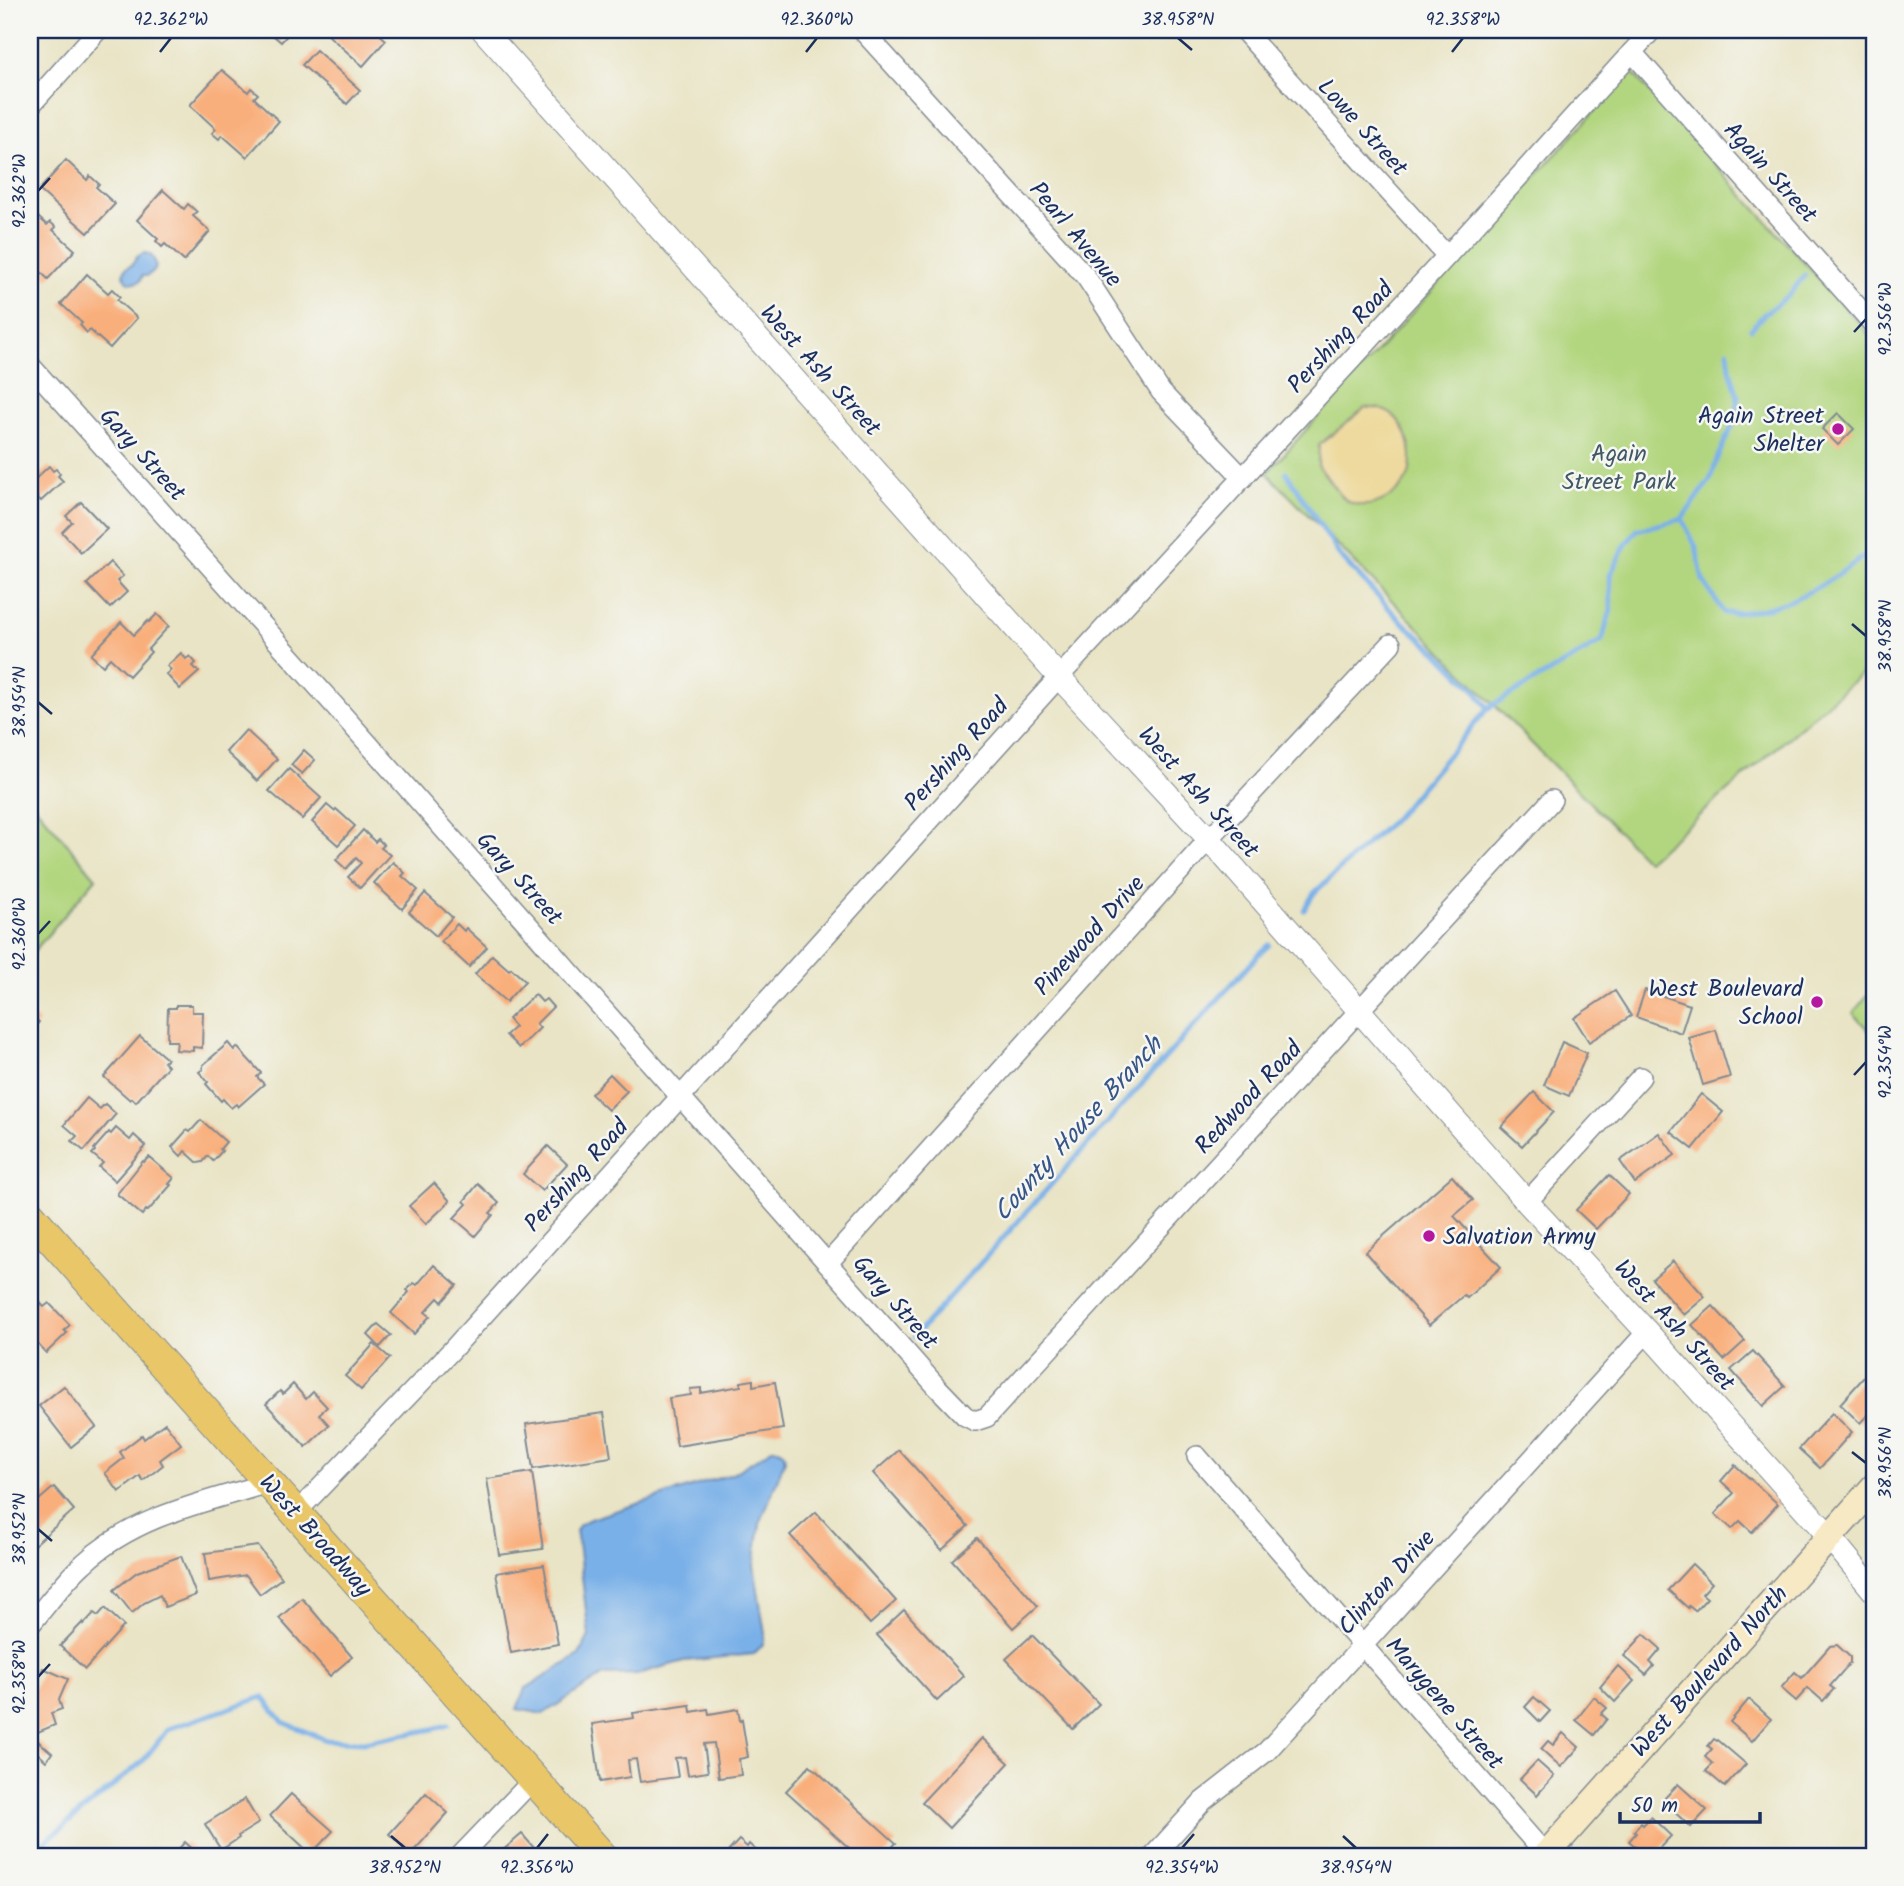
<svg xmlns="http://www.w3.org/2000/svg" width="1904" height="1886" font-family="Kalam,sans-serif">
<style>
.green{fill:#b2d67f;stroke:#66826e;stroke-width:2}
.sand{fill:#eeda9e;stroke:#84847e;stroke-width:2}
.water{fill:#79b0e8;stroke:#4a70a3;stroke-width:2}
.lines{fill:none;stroke-linecap:round;stroke-linejoin:round}
.stream{stroke:#79b0e8;stroke-width:5}
.building{fill:#f9af7c}
.minor-casing{stroke:#828a92;stroke-width:22}
.tertiary-casing{stroke:#828a92;stroke-width:25}
.secondary-casing{stroke:#828a92;stroke-width:29}
.primary-casing{stroke:#828a92;stroke-width:32}
.minor{stroke:#fff;stroke-width:19}
.tertiary{stroke:#fff;stroke-width:23}
.secondary{stroke:#f6e9c3;stroke-width:26}
.primary{stroke:#e9c769;stroke-width:30}
.ticks{fill:none;stroke:#1b2f5e;stroke-width:2.5}
.poi-dot{fill:#b5179e;stroke:#f6f6f2;stroke-width:2.5}
.labels{text-anchor:middle;stroke-width:5;stroke-linejoin:round;paint-order:stroke}
.street-label{font-size:24px;fill:#1b2f5e;stroke:#f6f6f2}
.poi-label{font-size:24px;fill:#1b2f5e;stroke:#f6f6f2;text-anchor:end}
.park-label{font-size:24px;fill:#415966;stroke:#f6f6f2}
.water-label{font-size:26px;font-style:italic;fill:#375687;stroke:#f6f6f2}
.neatline{fill:none;stroke:#1b2f5e;stroke-width:2.5}
.ticks-label{font-size:18px;text-anchor:middle;fill:#1b2f5e}
</style>
<rect width="100%" height="100%" fill="#f6f6f2"/>
<filter id="ink" filterUnits="userSpaceOnUse"><feTurbulence type="fractalNoise" baseFrequency=".0143" numOctaves="2"/><feDisplacementMap in="SourceGraphic" scale="14" xChannelSelector="R" yChannelSelector="G"/><feConvolveMatrix kernelMatrix="1 2 1 2 8 2 1 2 1" color-interpolation-filters="sRGB"/></filter>
<filter id="wash" filterUnits="userSpaceOnUse"><feTurbulence type="fractalNoise" baseFrequency=".00686" numOctaves="4" result="noise"/><feDisplacementMap in="SourceGraphic" scale="28" xChannelSelector="R" yChannelSelector="G"/><feGaussianBlur stdDeviation="1.57" result="paint"/><feColorMatrix in="noise" values="0 0 0 0 0 0 0 0 0 0 0 0 0 0 0 0 0 1.4 0 .05"/><feComposite in="paint" operator="in"/></filter>
<g filter="url(#wash)">
<rect width="100%" height="100%" fill="#e9e4c5"/>
<!-- green -->
<g class="green">
<path d="M1631,71L1874,340V663L1647,861L1267,473Z"/>
<path d="M30,800L96,878L30,956Z"/>
<path d="M1874,991V1036L1855,1016L1854,1012L1869,993Z"/>
</g>
<!-- sand -->
<path class="sand" d="M1365,408C1395,406 1409,429 1411,455C1411,462 1411,471 1408,477C1398,496 1371,512 1349,502C1340,498 1325,474 1318,465L1319,445Z"/>
<!-- water -->
<g class="water">
<path d="M143,253C153,253 157,262 155,270L147,276H142L141,280L136,283L128,282L123,274L126,268L132,265L136,258Z"/>
<path d="M772,1449H779L784,1453L785,1460L760,1524L754,1566L765,1634L763,1644L754,1654L684,1661L638,1674L604,1675L543,1714L517,1709L525,1689L579,1655L589,1636L578,1543L576,1531L580,1524L590,1519L732,1474Z"/>
</g>
<g class="lines">
<!-- stream -->
<g class="stream">
<path d="M1751,329L1765,313L1789,295L1805,275"/>
<path d="M1286,472L1340,556L1400,620L1439,654L1475,690L1488,708L1395,818L1314,893L1304,910"/>
<path d="M1682,519L1696,547L1703,581L1724,613C1785,614 1828,583 1874,549"/>
<path d="M1488,708L1602,641L1611,609L1610,575L1626,544L1637,530L1682,519L1710,480L1718,456L1734,422L1738,397L1730,369L1728,351"/>
<path d="M914,1337L1258,955L1269,945"/>
<path d="M30,1854L143,1761L168,1729L263,1697L283,1722L326,1740L364,1742L433,1729L448,1725"/>
</g>
</g>
<g id="blocks">
<!-- building -->
<g class="building">
<path d="M267,30H292L281,42Z"/>
<path d="M334,30H375L386,40L363,66L329,36Z"/>
<path d="M316,50L360,90L347,104L302,65Z"/>
<path d="M222,70L248,92L251,88L258,94L254,98L279,121L247,157L222,135L219,139L212,133L216,129L190,105Z"/>
<path d="M66,160L87,180L90,176L99,184L96,187L115,204L88,233L39,190Z"/>
<path d="M163,190L184,209L188,204L197,212L193,216L210,231L184,261L165,244L162,247L156,241L158,239L137,220Z"/>
<path d="M30,210L47,225L50,222L56,227L53,230L75,250L48,279L30,262Z"/>
<path d="M87,274L108,293L112,289L120,297L117,300L137,318L110,348L90,330L87,333L80,325L82,323L61,304Z"/>
<path d="M1838,413L1854,429L1838,445L1822,429Z"/>
<path d="M49,466L53,471L56,469L60,474L58,476L63,481L41,501L37,497L35,499L31,494L32,492L30,489V484Z"/>
<path d="M81,502L107,529L81,553L62,532L72,522L66,516Z"/>
<path d="M110,562L123,576L117,581L127,592L110,608L87,584Z"/>
<path d="M157,614L169,626L148,649L151,652L129,676L110,658L103,666L91,655L121,622L134,635L148,621L149,622Z"/>
<path d="M181,653L186,659L190,656L196,663L193,666L199,672L180,689L166,674L171,670L167,666Z"/>
<path d="M246,730L277,759L257,781L226,752Z"/>
<path d="M304,750L315,760L302,774L291,765Z"/>
<path d="M289,769L321,798L302,819L269,791Z"/>
<path d="M327,805L334,811L336,809L355,826L338,845L312,822Z"/>
<path d="M363,830L375,842L378,839L384,845L381,848L390,855L360,888L348,877L361,863L356,858L346,869L336,860Z"/>
<path d="M393,862L405,873L402,876L418,890L402,909L374,883Z"/>
<path d="M425,893L452,917L436,936L409,912Z"/>
<path d="M457,924L464,931L466,928L487,947L469,967L441,941Z"/>
<path d="M492,955L509,970L511,968L525,981L506,1002L475,974Z"/>
<path d="M1645,990L1690,1005L1681,1033L1636,1017Z"/>
<path d="M1615,991L1631,1016L1589,1042L1574,1018Z"/>
<path d="M535,994L542,1002L546,999L553,1007L536,1024L540,1028L519,1048L506,1035L515,1027L508,1019Z"/>
<path d="M176,1005H192V1012H203L202,1048L193,1047V1051L176,1050L177,1041H167L168,1008H176Z"/>
<path d="M30,1014L39,1022L30,1033Z"/>
<path d="M1716,1030L1730,1077L1703,1085L1689,1038Z"/>
<path d="M140,1036L167,1059L164,1062L168,1066L136,1102L132,1098L130,1100L104,1077Z"/>
<path d="M1562,1042L1587,1053L1569,1096L1544,1085Z"/>
<path d="M228,1043L234,1050L237,1047L261,1073L257,1077L264,1084L238,1107L236,1104L231,1108L223,1099L221,1101L206,1084L208,1082L199,1072L203,1069V1065Z"/>
<path d="M610,1074L627,1091L608,1110L591,1094Z"/>
<path d="M1534,1092L1554,1112L1522,1146L1501,1127Z"/>
<path d="M1701,1094L1723,1112L1693,1149L1671,1132Z"/>
<path d="M87,1098L100,1109L105,1104L116,1114L84,1151L72,1141L77,1136L64,1125Z"/>
<path d="M201,1120L226,1142L220,1149L222,1151L213,1161L208,1156L203,1162L198,1163L185,1151L181,1156L172,1147L187,1130L190,1132Z"/>
<path d="M116,1128L130,1140L134,1135L146,1146L115,1181L99,1167L103,1163L92,1154L95,1151L94,1149L109,1132L111,1134Z"/>
<path d="M1659,1133L1675,1155L1635,1183L1620,1161Z"/>
<path d="M548,1146L567,1164L542,1191L523,1174Z"/>
<path d="M149,1157L174,1178L169,1184L171,1185L148,1211L146,1210L142,1215L117,1194L143,1161L144,1162Z"/>
<path d="M1609,1175L1629,1194L1596,1229L1576,1210Z"/>
<path d="M1452,1176L1473,1200L1454,1216L1501,1267L1467,1298L1464,1295L1429,1325L1365,1252Z"/>
<path d="M434,1183L450,1201L426,1224L409,1206Z"/>
<path d="M478,1184L499,1203L490,1213L493,1215L475,1236L454,1218L467,1204L464,1201Z"/>
<path d="M1673,1261L1705,1297L1684,1315L1652,1279Z"/>
<path d="M434,1265L457,1285L442,1302L438,1298L425,1312L430,1316L414,1334L391,1313L409,1292L407,1290L414,1283L417,1285Z"/>
<path d="M30,1292L44,1307L49,1303L70,1325L64,1330L67,1333L46,1353L34,1340L30,1344Z"/>
<path d="M1713,1306L1745,1341L1724,1360L1692,1325Z"/>
<path d="M378,1324L391,1335L380,1347L368,1335Z"/>
<path d="M374,1344L390,1358L361,1390L345,1376Z"/>
<path d="M1753,1351L1785,1386L1763,1406L1731,1370Z"/>
<path d="M1872,1368L1874,1370V1408L1860,1423L1840,1404Z"/>
<path d="M753,1380V1386L775,1382L783,1429L677,1446L669,1398L691,1395L690,1389L701,1388V1393L741,1386V1382Z"/>
<path d="M293,1384L306,1399L313,1392L327,1407L319,1414L329,1425L306,1447L266,1404L280,1391L283,1394Z"/>
<path d="M64,1386L96,1427L71,1447L39,1406Z"/>
<path d="M604,1413L611,1457L533,1469L526,1424Z"/>
<path d="M1832,1413L1852,1432L1820,1468L1799,1449Z"/>
<path d="M165,1423L181,1444L160,1460L163,1465L143,1481L140,1476L119,1492L105,1473L124,1458L120,1452L142,1435L144,1439Z"/>
<path d="M899,1450L968,1526L942,1550L873,1473Z"/>
<path d="M1735,1465L1778,1504L1752,1532L1740,1521L1732,1529L1715,1514L1734,1493L1721,1481Z"/>
<path d="M532,1472L543,1549L499,1555L487,1479Z"/>
<path d="M54,1487L74,1510L33,1546L30,1543V1505L31,1507Z"/>
<path d="M816,1512L896,1601L870,1624L790,1535Z"/>
<path d="M977,1538L1038,1606L1013,1628L952,1560Z"/>
<path d="M258,1546L282,1578L260,1594L246,1575L209,1581L205,1553Z"/>
<path d="M181,1556L196,1595L165,1607L160,1595L144,1603L132,1613L114,1590L137,1572Z"/>
<path d="M1692,1564L1712,1583L1702,1594L1707,1598L1695,1611L1689,1606L1688,1608L1668,1590Z"/>
<path d="M544,1565L558,1644L511,1653L496,1573Z"/>
<path d="M302,1598L352,1657L330,1676L279,1618Z"/>
<path d="M105,1608L124,1626L85,1669L60,1646L83,1622L84,1624L94,1613L98,1616Z"/>
<path d="M904,1610L964,1676L937,1701L877,1635Z"/>
<path d="M1644,1634L1661,1649L1650,1662L1654,1666L1646,1675L1624,1656Z"/>
<path d="M1032,1635L1099,1704L1073,1729L1006,1659Z"/>
<path d="M1837,1645L1850,1657V1663L1830,1686L1834,1689L1823,1701L1808,1688L1796,1701L1781,1688L1795,1672L1802,1678L1830,1646Z"/>
<path d="M1618,1666L1634,1681L1615,1702L1600,1687Z"/>
<path d="M43,1668L68,1679L59,1700L62,1709L51,1713L55,1725L33,1734L30,1724V1693L33,1691Z"/>
<path d="M1534,1697L1550,1711L1540,1722L1525,1707Z"/>
<path d="M1594,1697L1607,1708L1601,1714L1607,1719L1594,1735L1576,1720Z"/>
<path d="M1749,1699L1771,1719L1752,1741L1730,1722Z"/>
<path d="M690,1705L691,1712L708,1709L709,1714L738,1709L740,1721L742,1720L748,1757L739,1759L741,1775L719,1778L714,1743L704,1744L708,1772L688,1775L685,1757L675,1758L678,1777L640,1782L636,1759L628,1760L630,1777L600,1782L592,1724L634,1718L633,1713Z"/>
<path d="M1563,1733L1579,1747L1561,1767L1541,1749L1548,1741L1553,1745Z"/>
<path d="M982,1738L1009,1763L949,1828L922,1802Z"/>
<path d="M1714,1739L1717,1741L1718,1740L1746,1764L1725,1787L1706,1771L1713,1764L1705,1757L1712,1749L1708,1746Z"/>
<path d="M38,1741L52,1753L46,1761L32,1748Z"/>
<path d="M1537,1761L1554,1776L1537,1795L1520,1779Z"/>
<path d="M810,1765L896,1843L884,1856H858L786,1791Z"/>
<path d="M1678,1784L1707,1810L1691,1827L1662,1801Z"/>
<path d="M426,1793L448,1813L411,1854L389,1834Z"/>
<path d="M291,1794L333,1831L311,1854L270,1816Z"/>
<path d="M245,1799L259,1823L238,1836L239,1838L221,1850L205,1824Z"/>
<path d="M1651,1817L1671,1836L1652,1856H1646L1629,1841L1636,1833L1634,1831L1641,1823L1643,1825Z"/>
<path d="M522,1834L541,1856H507L502,1851Z"/>
<path d="M739,1840L747,1847L749,1844L762,1856H724Z"/>
<path d="M185,1842L200,1856H172Z"/>
</g>
</g>
</g>
<g filter="url(#ink)">
<use href="#blocks" fill-opacity="0" stroke="#828a92" stroke-width="2"/>
<g class="lines">
<defs>
<g id="minor">
<path d="M862,30L1086,277L1161,392L1243,478"/>
<path d="M1243,30L1447,256"/>
<path d="M1632,52L1874,325"/>
<path d="M30,106L98,30"/>
<path d="M30,365L326,696L937,1387L965,1416L975,1421L987,1417L1552,800"/>
<path d="M1527,1202L1641,1077"/>
<path d="M828,1263L1209,839L1391,644"/>
<path d="M1197,1456L1546,1855"/>
<path d="M296,1513L452,1350L1059,677L1447,256L1652,30"/>
<path d="M30,1625C47,1605 63,1582 83,1564C134,1516 204,1502 269,1483"/>
<path d="M460,1856L534,1779"/>
<path d="M1153,1856L1203,1801L1267,1751L1647,1332"/>
</g>
<path id="tertiary" d="M483,30L1059,677L1209,839L1527,1202L1647,1332L1829,1536L1874,1591"/>
<path id="secondary" d="M1545,1856L1874,1487"/>
<path id="primary" d="M30,1215L602,1856"/>
</defs>
<!-- minor casing -->
<use href="#minor" class="minor-casing"/>
<!-- tertiary casing -->
<use href="#tertiary" class="tertiary-casing"/>
<!-- secondary casing -->
<use href="#secondary" class="secondary-casing"/>
<!-- primary casing -->
<use href="#primary" class="primary-casing"/>
<!-- minor -->
<use href="#minor" class="minor"/>
<!-- tertiary -->
<use href="#tertiary" class="tertiary"/>
<!-- secondary -->
<use href="#secondary" class="secondary"/>
<!-- primary -->
<use href="#primary" class="primary"/>
</g>
</g>
<!-- ticks -->
<path class="ticks" d="M1178,38L1192,50M160,52L171,38M806,52L817,38M1452,52L1463,38M38,191L50,178M1854,332L1866,319M1852,624L1866,636M38,702L52,714M38,934L50,921M1854,1075L1866,1062M1852,1452L1866,1463M38,1529L52,1541M38,1677L50,1664M391,1836L405,1848M1343,1836L1356,1848M537,1848L548,1834M1182,1848L1194,1834"/>
<!-- markers -->
<g class="poi-dot">
<circle cx="1838" cy="429" r="7"/>
<circle cx="1817" cy="1002" r="7"/>
<circle cx="1429" cy="1236" r="7"/>
</g>
<g class="labels">
<!-- street labels -->
<g class="street-label">
<text transform="translate(1363 127) rotate(48)" y="8">Lowe Street</text>
<text transform="translate(1771 172) rotate(48)" y="8">Again Street</text>
<text transform="translate(1076 234) rotate(50)" y="8">Pearl Avenue</text>
<text transform="translate(1340 337) rotate(-47)" y="8">Pershing Road</text>
<text transform="translate(821 370) rotate(48)" y="8">West Ash Street</text>
<text transform="translate(143 454) rotate(48)" y="8">Gary Street</text>
<text transform="translate(956 754) rotate(-48)" y="8">Pershing Road</text>
<text transform="translate(1199 792) rotate(48)" y="8">West Ash Street</text>
<text transform="translate(520 878) rotate(48)" y="8">Gary Street</text>
<text transform="translate(1089 935) rotate(-48)" y="8">Pinewood Drive</text>
<text transform="translate(1248 1097) rotate(-47)" y="8">Redwood Road</text>
<text transform="translate(576 1175) rotate(-48)" y="8">Pershing Road</text>
<text transform="translate(896 1302) rotate(49)" y="8">Gary Street</text>
<text transform="translate(1675 1325) rotate(48)" y="8">West Ash Street</text>
<text transform="translate(316 1535) rotate(48)" y="8">West Broadway</text>
<text transform="translate(1386 1582) rotate(-48)" y="8">Clinton Drive</text>
<text transform="translate(1709 1671) rotate(-48)" y="8">West Boulevard North</text>
<text transform="translate(1445 1703) rotate(49)" y="8">Marygene Street</text>
</g>
<!-- poi labels -->
<g class="poi-label">
<text x="1824" y="423">Again Street<tspan x="1824" dy="28">Shelter</tspan></text>
<text x="1803" y="996">West Boulevard<tspan x="1803" dy="28">School</tspan></text>
<text x="1443" y="1244" text-anchor="start">Salvation Army</text>
</g>
<!-- park labels -->
<g class="park-label">
<text x="1619" y="461">Again<tspan x="1619" dy="28">Street Park</tspan></text>
</g>
<!-- water labels -->
<g class="water-label">
<text transform="translate(1077 1128) rotate(-48)" y="9">County House Branch</text>
</g>
</g>
<!-- margin -->
<rect width="1904" height="1886" fill="none" stroke="#f6f6f2" stroke-width="77"/>
<!-- scale -->
<path d="M1620 1812v10h140v-10" fill="none" stroke="#1b2f5e" stroke-width="3.5"/>
<text x="1631" y="1812" font-size="21" fill="#1b2f5e" stroke="#f6f6f2" stroke-width="5" paint-order="stroke">50 m</text>
<rect x="38" y="38" width="1828" height="1810" class="neatline"/>
<g class="ticks-label">
<text x="171" y="25">92.362°W</text>
<text x="817" y="25">92.360°W</text>
<text x="1178" y="25">38.958°N</text>
<text x="1463" y="25">92.358°W</text>
<text transform="translate(19 191) rotate(-90)" y="6">92.362°W</text>
<text transform="translate(1885 319) rotate(-90)" y="6">92.356°W</text>
<text transform="translate(1885 636) rotate(-90)" y="6">38.958°N</text>
<text transform="translate(19 702) rotate(-90)" y="6">38.954°N</text>
<text transform="translate(19 934) rotate(-90)" y="6">92.360°W</text>
<text transform="translate(1885 1062) rotate(-90)" y="6">92.354°W</text>
<text transform="translate(1885 1463) rotate(-90)" y="6">38.956°N</text>
<text transform="translate(19 1529) rotate(-90)" y="6">38.952°N</text>
<text transform="translate(19 1677) rotate(-90)" y="6">92.358°W</text>
<text x="405" y="1873">38.952°N</text>
<text x="537" y="1873">92.356°W</text>
<text x="1182" y="1873">92.354°W</text>
<text x="1356" y="1873">38.954°N</text>
</g>
</svg>
